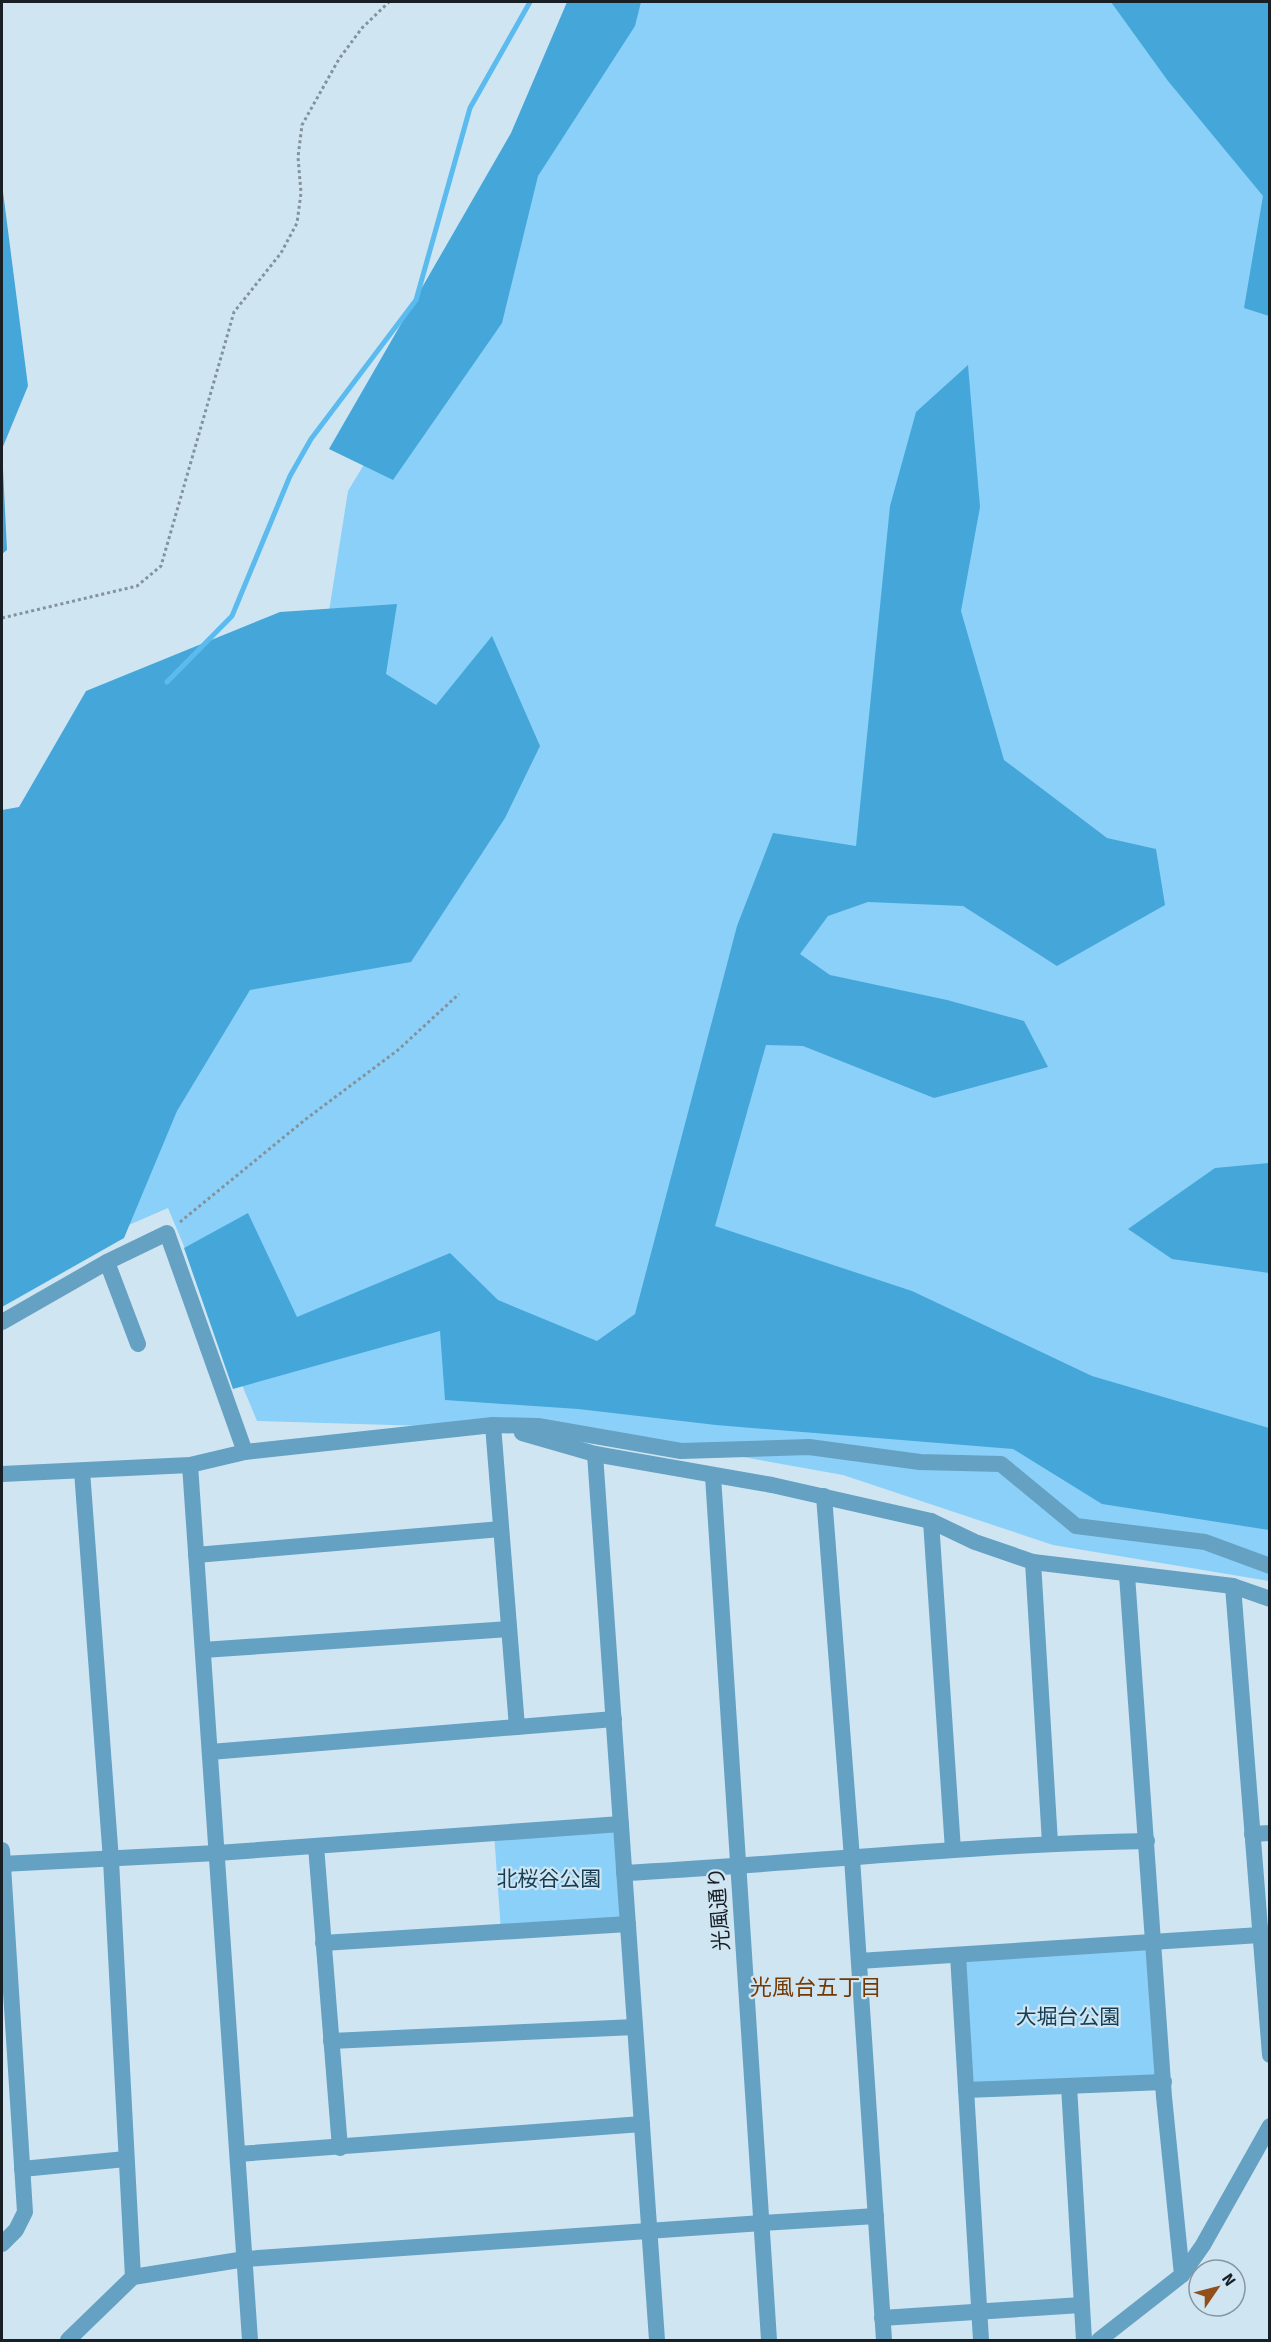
<svg xmlns="http://www.w3.org/2000/svg" width="1271" height="2342" font-family="Signika,'Noto Sans JP',sans-serif">
<style>
.green{fill:#8bd0f8}
.forest{fill:#45a7d9}
.lines{fill:none;stroke-linecap:round;stroke-linejoin:round}
.stream{stroke:#5bbbef;stroke-width:5}
.path{stroke:#83939c;stroke-width:3;stroke-dasharray:3 3;stroke-linecap:butt}
.minor{stroke:#65a1c3;stroke-width:16}
.tertiary{stroke:#65a1c3;stroke-width:16}
.labels{text-anchor:middle;stroke-width:4.5;stroke-linejoin:round;paint-order:stroke}
.park-label{font-size:21px;fill:#153e54;stroke:#d0e5f2}
.street-label{font-size:21px;fill:#182025;stroke:#d0e5f2}
.neighbourhood-label{font-size:22px;fill:#733903;stroke:#d0e5f2}
</style>
<rect width="100%" height="100%" fill="#d0e5f2"/>
<!-- green -->
<g class="green">
<path d="M604,2H1269V1581L1053,1545L843,1475L597,1431L257,1421L168,1208L27,1269L323,649L348,491L538,176Z"/>
<path d="M621,1824L628,1924L501,1932L494,1833Z"/>
<path d="M1155,1942L1164,2082L966,2090L958,1955Z"/>
</g>
<!-- forest -->
<g class="forest">
<path d="M567,2H641L635,26L538,176L502,323L393,480L329,449L511,133Z"/>
<path d="M1111,2H1269V316L1244,308L1263,196L1168,81Z"/>
<path d="M2,184L28,386L2,449L7,550L2,554Z"/>
<path d="M968,365L980,507L961,611L1004,760L1107,838L1156,849L1165,905L1057,966L963,906L868,902L828,916L800,954L830,975L947,1000L1024,1021L1048,1067L934,1098L803,1046L766,1045L715,1226L912,1291L1092,1376L1269,1428V1530L1102,1504L1013,1449L716,1425L578,1409L445,1400L440,1331L233,1389L184,1248L248,1213L297,1317L450,1253L498,1300L597,1341L635,1314L737,926L773,833L856,846L890,506L916,412Z"/>
<path d="M397,604L386,674L436,705L492,636L540,746L505,818L411,962L250,990L177,1111L124,1238L2,1307V810L19,807L86,691L280,612Z"/>
<path d="M1269,1163V1273L1172,1259L1128,1229L1215,1168Z"/>
</g>
<g class="lines">
<!-- stream -->
<path class="stream" d="M167,682L232,616L290,476L311,439L416,300L470,108L530,2"/>
<!-- path -->
<g class="path">
<path d="M2,618L137,586L161,566L234,312L281,253L297,223L301,193L298,157L302,125L339,59L362,28L389,2"/>
<path d="M180,1222L306,1119L398,1050L459,994"/>
</g>
<!-- minor -->
<g class="minor">
<path d="M107,1262L138,1344"/>
<path d="M2,1322L107,1262L167,1233L245,1452"/>
<path d="M493,1425L517,1727"/>
<path d="M522,1433L595,1454L772,1485L931,1521L975,1542L1033,1562L1233,1586L1270,1599"/>
<path d="M595,1454L657,2340"/>
<path d="M190,1465L250,2340"/>
<path d="M2,1474L190,1465L245,1452L493,1425L538,1426L681,1451L809,1447L920,1462L1001,1464L1076,1526L1205,1542L1270,1566"/>
<path d="M824,1496L852,1858L884,2340"/>
<path d="M931,1521L953,1850"/>
<path d="M196,1555L501,1529"/>
<path d="M1033,1562L1050,1843"/>
<path d="M1127,1575L1164,2097L1182,2275"/>
<path d="M1233,1586L1270,2055"/>
<path d="M203,1650L509,1629"/>
<path d="M210,1752L614,1719"/>
<path d="M1252,1834L1270,1833"/>
<path d="M316,1846L340,2148"/>
<path d="M2,1850L25,2212L16,2230L2,2244"/>
<path d="M2,1864L217,1853L621,1824"/>
<path d="M624,1873C798,1864 972,1844 1147,1841"/>
<path d="M323,1943L628,1924"/>
<path d="M958,1955L981,2340"/>
<path d="M859,1961L1260,1935"/>
<path d="M331,2041L635,2027"/>
<path d="M1069,2086L1084,2340"/>
<path d="M966,2090L1164,2082"/>
<path d="M238,2154L642,2124"/>
<path d="M22,2169L126,2159"/>
<path d="M762,2223L876,2216"/>
<path d="M882,2318L1081,2305"/>
<path d="M1099,2340L1182,2275L1203,2245L1270,2126"/>
</g>
<!-- tertiary -->
<g class="tertiary">
<path d="M82,1471L111,1860L133,2277"/>
<path d="M713,1476L769,2340"/>
<path d="M68,2340L133,2277L245,2259L762,2223"/>
</g>
</g>
<g class="labels">
<!-- park labels -->
<g class="park-label">
<text x="549" y="1886">北桜谷公園</text>
<text x="1068" y="2024">大堀台公園</text>
</g>
<!-- street labels -->
<g class="street-label">
<text transform="translate(719 1909) rotate(-94)" y="7">光風通り</text>
</g>
<!-- neighbourhood labels -->
<g class="neighbourhood-label">
<text x="816" y="1995">光風台五丁目</text>
</g>
</g>
<!-- border -->
<rect width="1271" height="2342" fill="none" stroke="#182025" stroke-width="6"/>
<!-- north arrow -->
<g transform="translate(1217 2288) rotate(55)"><circle r="28" fill="#d0e5f2" stroke="#8696a0" stroke-width="1.5"/>
<path d="M0-4.5L10 22L0 15L-10 22Z" fill="#904f1b"/>
<text y="-9" font-size="16" font-weight="bold" text-anchor="middle" fill="#182025">N</text>
</g>
</svg>
